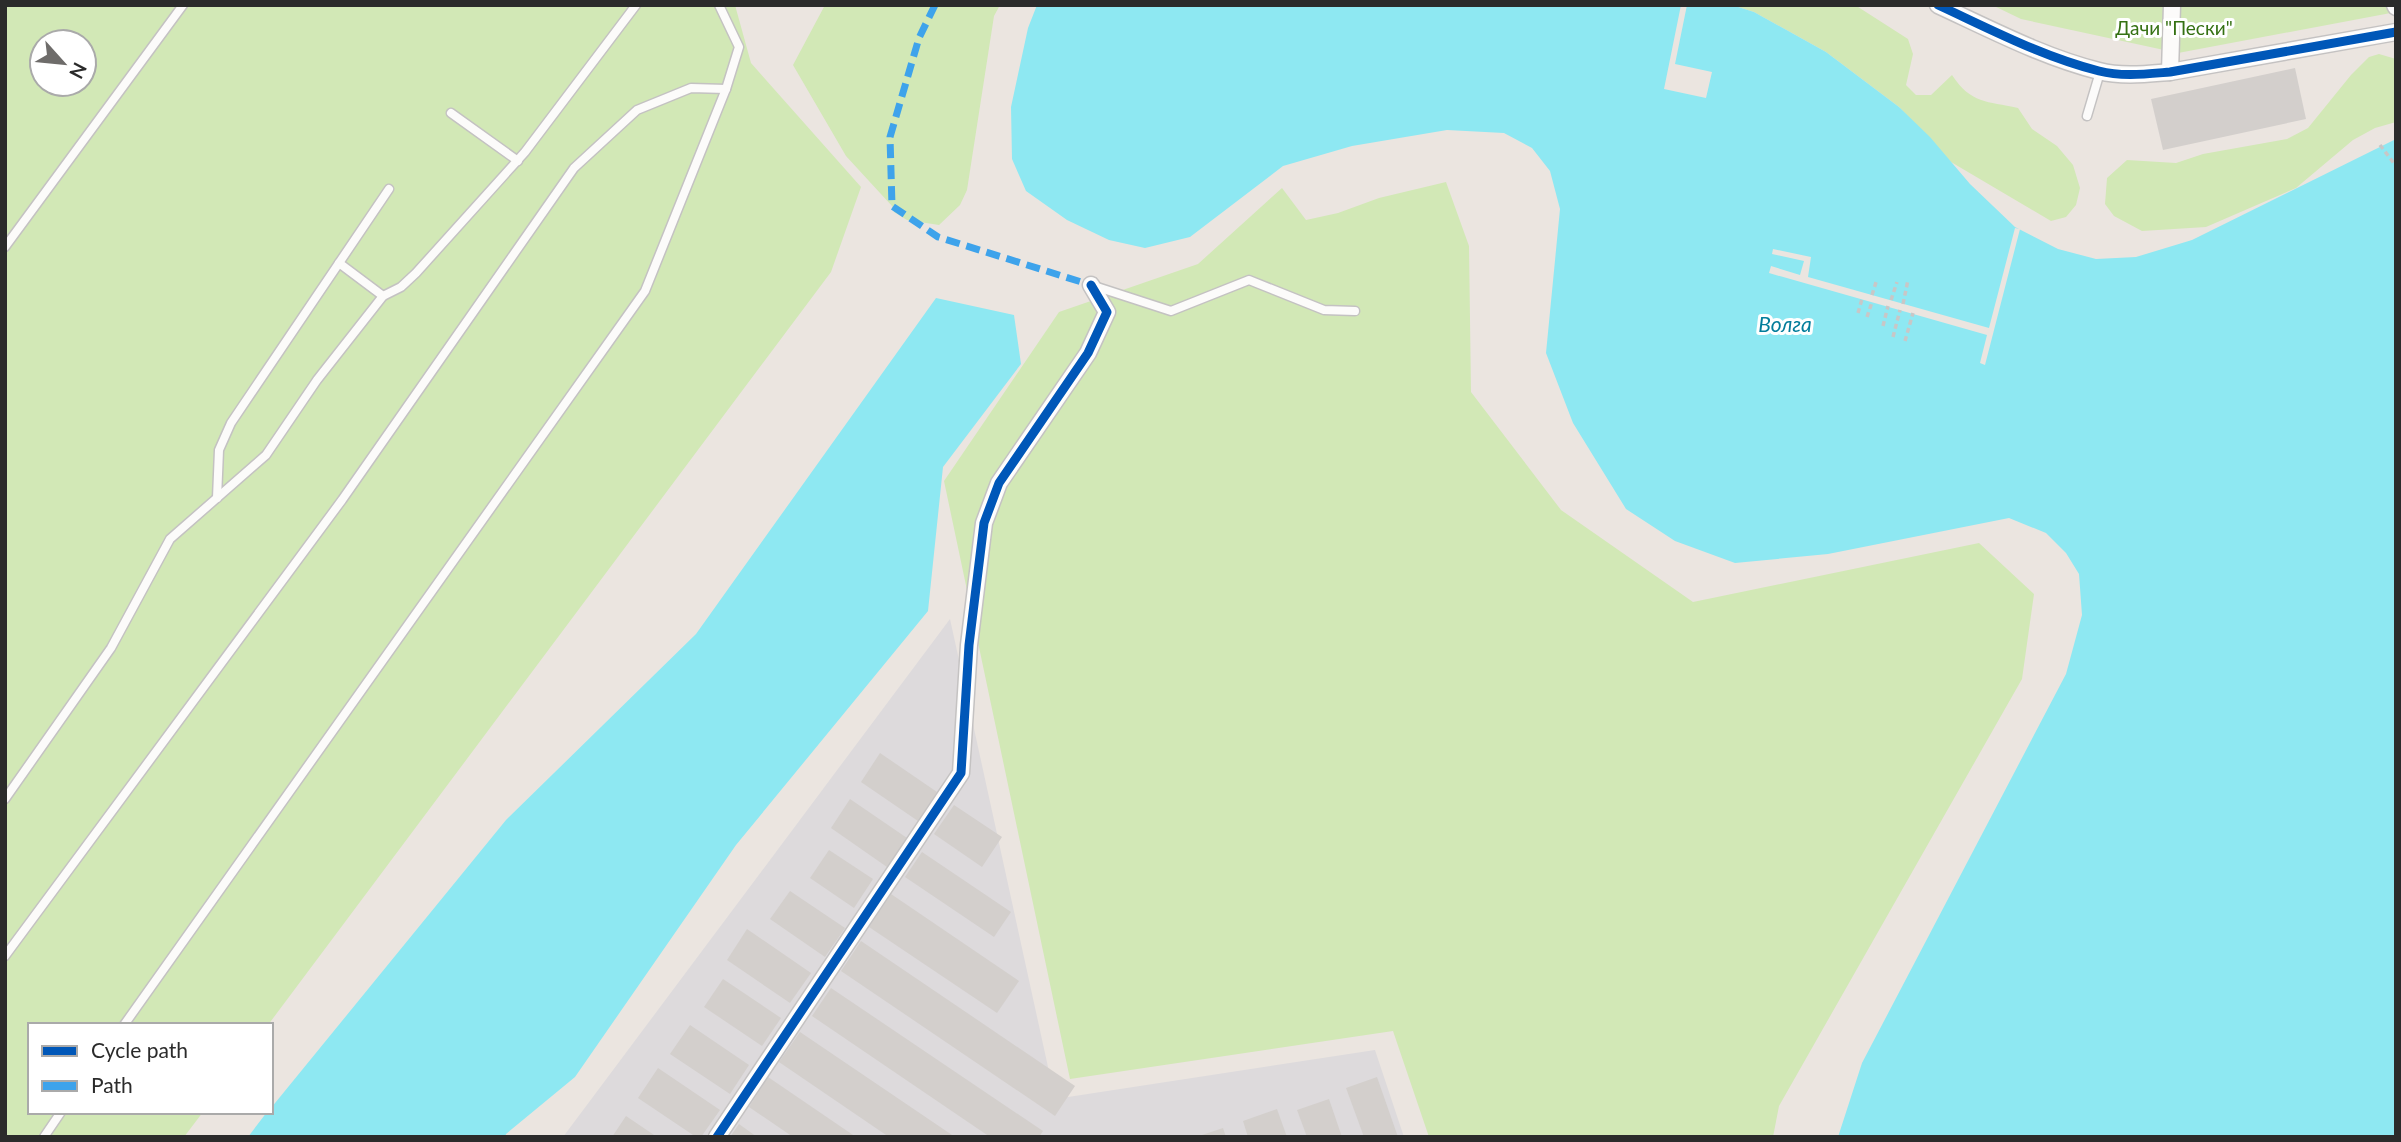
<svg xmlns="http://www.w3.org/2000/svg" width="2401" height="1142" font-family="Lato,sans-serif">
<style>
.industrial{fill:#dddadc}
.green{fill:#d2e8b6;fill-rule:evenodd}
.water{fill:#8ee8f2}
.pier{fill:#ebe5e0}
.building{fill:#d3cfcc}
.lines{fill:none;stroke-linecap:round;stroke-linejoin:round}
.service-casing{stroke:#c4c2c2;stroke-width:11}
.minor-casing{stroke:#c4c2c2;stroke-width:19}
.path{stroke:#c8c7c7;stroke-width:3.5;stroke-dasharray:5 3.5;stroke-linecap:butt}
.service{stroke:#fcfbfa;stroke-width:8}
.minor{stroke:#fcfbfa;stroke-width:16}
.quiet{stroke:#3ea3eb;stroke-width:7;stroke-dasharray:14 7;stroke-linecap:butt}
.cycleway-casing{stroke:#fff;stroke-width:13}
.cycleway{stroke:#0057b8;stroke-width:9}
.labels{text-anchor:middle;stroke-width:6;stroke-linejoin:round;paint-order:stroke}
.park-label{font-size:19px;fill:#357113;stroke:#fff}
.water-label{font-size:21px;font-style:italic;fill:#037d9b;stroke:#fff}
</style>
<rect width="100%" height="100%" fill="#ebe5e0"/>
<!-- industrial -->
<path class="industrial" d="M950,619L1055,1099L1375,1050L1404,1137H563Z"/>
<!-- green -->
<g class="green">
<path d="M5,5H735L751,63L861,187L831,272L268,1025H30V1112H203L184,1137H5ZM42,42H84V84H42Z"/>
<path d="M825,5H1000L994,16L967,190L960,205L939,225L907,220L894,212L892,206L846,156L793,65Z"/>
<path d="M1732,5H1855L1908,39L1913,54L1906,85L1916,95H1931L1952,75C1971,104 1987,101 2018,108L2032,129L2057,146L2073,165L2080,188L2076,205L2066,217L2051,221L1951,162L1899,107L1826,52L1754,12Z"/>
<path d="M1992,5H2396V12L2178,53L2021,19Z"/>
<path d="M2379,54L2396,59V122L2375,128L2353,140L2296,188L2206,227L2142,231L2114,216L2105,204L2107,178L2127,160L2176,163L2203,154L2287,139L2308,128L2351,75L2369,57Z"/>
<path d="M1446,182L1469,246L1471,392L1561,510L1693,602L1979,543L2034,594L2022,679L1779,1106L1773,1137H1429L1393,1031L1070,1079L944,481L1059,312L1198,264L1282,188L1306,220L1338,213L1379,198Z"/>
</g>
<!-- water -->
<g class="water">
<path d="M1037,5H1732L1754,12L1826,52L1899,107L1930,137L1970,184L2015,227L2058,249L2096,259L2136,257L2192,240L2396,139V1137H1838L1862,1063L2066,674L2082,615L2079,574L2066,553L2046,533L2009,518L1828,554L1735,563L1675,541L1626,509L1573,423L1546,353L1560,209L1550,171L1532,148L1504,133L1447,130L1352,146L1283,166L1190,237L1145,248L1109,240L1067,220L1026,191L1012,159L1011,107L1028,28Z"/>
<path d="M936,298L1014,315L1021,364L943,467L928,611L736,845L575,1077L506,1134L505,1137H248L267,1112H271V1108L506,820L696,634Z"/>
</g>
<!-- pier -->
<g class="pier">
<path d="M1681,5H1687L1675,64L1712,72L1706,98L1664,89Z"/>
<path d="M2015,228L2020,229L1985,365L1980,363L1987,335L1769,273L1771,266L1800,275L1804,261L1772,254L1773,249L1811,257L1808,277L1989,328Z"/>
</g>
<!-- building -->
<g class="building">
<path d="M2295,68L2306,119L2163,150L2151,99Z"/>
<path d="M880,753L937,792L918,821L861,782Z"/>
<path d="M850,799L907,838L887,867L831,828Z"/>
<path d="M954,805L1002,837L982,867L934,834Z"/>
<path d="M829,850L873,879L854,908L810,878Z"/>
<path d="M922,852L1011,912L994,937L905,877Z"/>
<path d="M790,891L845,928L825,957L770,919Z"/>
<path d="M891,894L1019,981L997,1013L869,927Z"/>
<path d="M747,929L811,973L790,1003L727,960Z"/>
<path d="M861,941L1075,1086L1055,1116L841,971Z"/>
<path d="M723,979L781,1018L762,1046L704,1007Z"/>
<path d="M831,988L1043,1131L1039,1137H990L812,1016Z"/>
<path d="M690,1025L749,1065L730,1094L670,1054Z"/>
<path d="M800,1032L955,1137H889L779,1062Z"/>
<path d="M658,1068L720,1110L701,1137H696L638,1098Z"/>
<path d="M768,1077L856,1137H793L749,1107Z"/>
<path d="M1377,1077L1398,1137H1364L1346,1088Z"/>
<path d="M1329,1099L1342,1137H1307L1297,1110Z"/>
<path d="M1277,1109L1287,1137H1248L1243,1121Z"/>
<path d="M626,1116L657,1137H612Z"/>
<path d="M739,1124L757,1137H730Z"/>
<path d="M1223,1128L1226,1137H1199V1136Z"/>
</g>
<g class="lines">
<defs>
<g id="service">
<path d="M451,113L518,161"/>
<path d="M2087,116L2100,72"/>
<path d="M5,247L183,5"/>
<path d="M339,263L383,296"/>
<path d="M1094,286L1171,311L1249,280L1324,310L1355,311"/>
<path d="M217,498L219,450L231,423L389,189"/>
<path d="M5,799L111,648L170,539L266,455L317,380L383,296L401,287L416,273L525,152L636,5"/>
<path d="M5,956L342,500L574,168L637,110L691,88L726,89"/>
<path d="M124,1025L645,291L726,89L739,47L719,5"/>
<path d="M44,1137L61,1112"/>
</g>
<g id="minor">
<path d="M1938,5C1990,29 2043,57 2099,71C2122,77 2146,74 2170,72L2396,32"/>
<path d="M2395,5L2396,7"/>
<path d="M2170,72L2172,5"/>
<path d="M717,1137L961,773L969,645L984,523L999,483L1088,353L1107,312L1091,285"/>
</g>
</defs>
<!-- service casing -->
<use href="#service" class="service-casing"/>
<!-- minor casing -->
<use href="#minor" class="minor-casing"/>
<!-- path -->
<g class="path">
<path d="M2380,145L2396,166"/>
<path d="M1872,295L1877,279"/>
<path d="M1891,300L1897,282"/>
<path d="M1903,304L1908,280"/>
<path d="M1858,313L1862,299"/>
<path d="M1867,317L1872,302"/>
<path d="M1883,326L1888,306"/>
<path d="M1893,337L1900,310"/>
<path d="M1905,341L1913,313"/>
</g>
<!-- service -->
<use href="#service" class="service"/>
<!-- minor -->
<use href="#minor" class="minor"/>
<!-- quiet -->
<path class="quiet" d="M935,5L919,38L890,137L892,206L938,237L1091,285"/>
<defs>
<g id="cycleway">
<path d="M1938,5C1990,29 2043,57 2099,71C2122,77 2146,74 2170,72L2396,32"/>
<path d="M717,1137L961,773L969,645L984,523L999,483L1088,353L1107,312L1091,285"/>
</g>
</defs>
<!-- cycleway casing -->
<use href="#cycleway" class="cycleway-casing"/>
<!-- cycleway -->
<use href="#cycleway" class="cycleway"/>
</g>
<g class="labels">
<!-- park labels -->
<g class="park-label">
<text x="2174" y="35">Дачи "Пески"</text>
</g>
<!-- water labels -->
<g class="water-label">
<text x="1785" y="332">Волга</text>
</g>
</g>
<!-- border -->
<rect width="2401" height="1142" fill="none" stroke="#2b2b2b" stroke-width="14"/>
<!-- legend -->
<rect x="28" y="1023" width="245" height="91" fill="#ffffff" stroke="#aaaaaa" stroke-width="2"/>
<rect x="42" y="1046" width="35" height="10" fill="#0057b8" stroke="#aaaaaa" stroke-width="2"/>
<text x="91" y="1058" font-size="21" fill="#2b2b2b">Cycle path</text>
<rect x="42" y="1081" width="35" height="10" fill="#3ea3eb" stroke="#aaaaaa" stroke-width="2"/>
<text x="91" y="1093" font-size="21" fill="#2b2b2b">Path</text>
<!-- north arrow -->
<g transform="translate(63 63) rotate(117)"><circle r="33" fill="#ffffff" stroke="#aaaaaa" stroke-width="2"/>
<path d="M0-5L12 26L0 18L-12 26Z" fill="#6e6c6a"/>
<text y="-10" font-size="19" font-weight="bold" text-anchor="middle" fill="#2b2b2b">N</text>
</g>
</svg>
